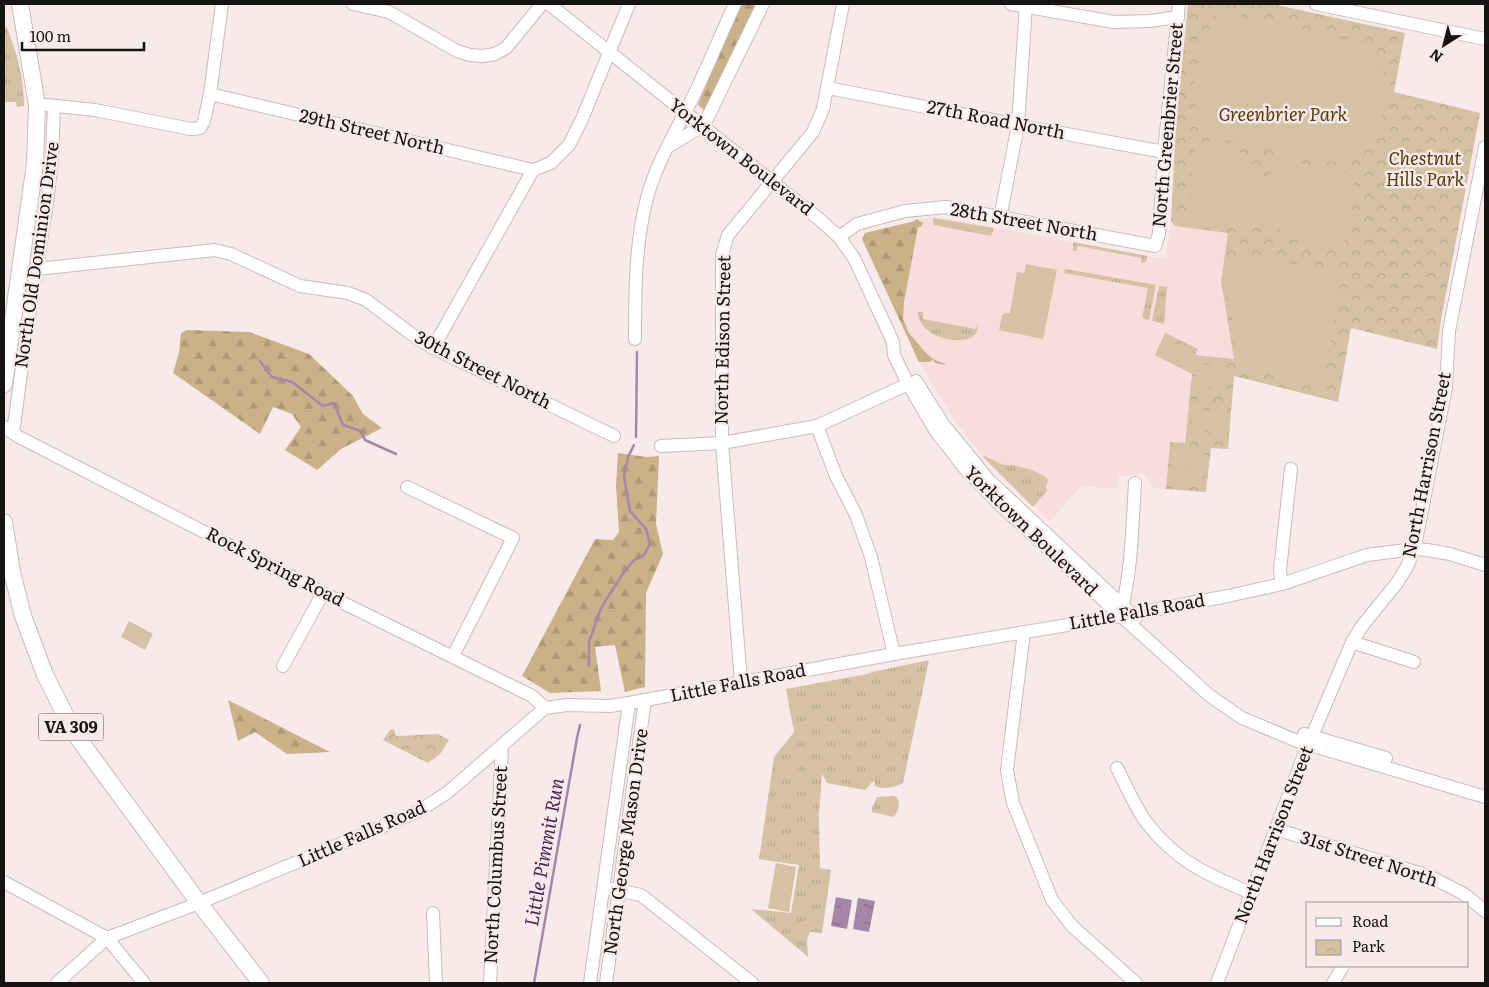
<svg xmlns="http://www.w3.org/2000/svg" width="1489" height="987" font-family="Literata,serif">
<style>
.built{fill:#f5dedc}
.grass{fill:url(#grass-tufts)}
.forest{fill:url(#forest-firs)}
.park{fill:url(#park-crowns)}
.garden{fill:#d5c2a4}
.water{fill:url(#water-ripples)}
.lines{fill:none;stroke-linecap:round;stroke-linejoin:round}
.stream{stroke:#a686a9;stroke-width:2.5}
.minor-casing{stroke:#c9bcbb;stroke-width:14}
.major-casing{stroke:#c9bcbb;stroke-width:18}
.minor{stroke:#fff;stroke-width:12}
.major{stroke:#fff;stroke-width:16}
.labels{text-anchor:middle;stroke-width:5;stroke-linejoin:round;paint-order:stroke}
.shield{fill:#f8eaea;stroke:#5a5454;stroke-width:1}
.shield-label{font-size:16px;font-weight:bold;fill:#171313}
.park-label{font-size:18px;font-style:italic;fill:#543a04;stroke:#f8eaea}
.street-label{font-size:18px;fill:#171313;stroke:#f8eaea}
.water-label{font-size:19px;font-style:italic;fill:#4e2453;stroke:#f8eaea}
</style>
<defs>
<pattern id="grass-tufts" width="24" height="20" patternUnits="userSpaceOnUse" patternTransform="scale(1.25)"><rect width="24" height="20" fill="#d5c2a4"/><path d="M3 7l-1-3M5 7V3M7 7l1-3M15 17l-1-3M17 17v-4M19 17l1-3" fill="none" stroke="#b6a68c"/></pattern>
<pattern id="forest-firs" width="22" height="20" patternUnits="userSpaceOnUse" patternTransform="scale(1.25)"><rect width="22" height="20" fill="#cab187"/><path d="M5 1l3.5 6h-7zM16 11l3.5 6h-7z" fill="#ad9774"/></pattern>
<pattern id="park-crowns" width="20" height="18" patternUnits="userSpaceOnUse" patternTransform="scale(1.25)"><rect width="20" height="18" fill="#d5c2a4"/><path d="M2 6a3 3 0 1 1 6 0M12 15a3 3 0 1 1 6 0" fill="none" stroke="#b6a68c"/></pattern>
<pattern id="water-ripples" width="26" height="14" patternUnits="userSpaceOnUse" patternTransform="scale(1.25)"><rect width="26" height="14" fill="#a686a9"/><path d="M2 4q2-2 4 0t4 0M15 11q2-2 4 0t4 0" fill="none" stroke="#866c88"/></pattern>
</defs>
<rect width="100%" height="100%" fill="#f8eaea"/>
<!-- built -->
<path class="built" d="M933,218H943L1160,258H1166L1171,221L1175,226L1228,233L1221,281L1234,360L1195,355L1198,349L1155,355L1192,374L1185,444L1170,442L1166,489L1154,488L1144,474L1119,476L1117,489L1082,486L1049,521L983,457L956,423L919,362L862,239L865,233L915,221L916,219Z"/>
<!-- grass -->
<g class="grass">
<path d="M6,26C17,52 24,77 24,106L17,107L16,102H4V108V34Z"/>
<path d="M933,218L994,228L991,236L934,225Z"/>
<path d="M1073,242L1147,256L1146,262L1142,263H1141V258L1078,246L1076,251H1073Z"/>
<path d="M1065,269L1156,285L1149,320L1142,318L1148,288L1064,273Z"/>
<path d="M1159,286L1167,287L1164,324L1152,321Z"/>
<path d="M918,312H923V319L976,329L978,323C982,352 918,342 918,312Z"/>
<path d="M984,456L1004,465H1013L1032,470L1044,476L1048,480L1046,487L1047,491L1033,507L983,457Z"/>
<path d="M929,660L903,783C896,787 883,790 875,786L874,780L865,790L827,783L822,774L819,814L820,868L831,870L822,933L810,932L807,940L808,957L751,909L791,913L799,865L759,859L774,757L794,732L786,689L867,674L872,672Z"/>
<path d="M894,796L897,798C901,805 898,811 894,817L872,812V808L877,797Z"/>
</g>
<!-- forest -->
<g class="forest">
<path d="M739,4H757L705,111L698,105Z"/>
<path d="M916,219L923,223L921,227H918L904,302L903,319L909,333L926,353L933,359L945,364V365L935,363L933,360L929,362H919L862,239L865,233L915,221Z"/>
<path d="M187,330L249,332L309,354L353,396L363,414L382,428L341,449L317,470L285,450L301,427L292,414L273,407L260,434L173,373L179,353L181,333Z"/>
<path d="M618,453L647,457L659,456L656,524L663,554L646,593L645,687L625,692L615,645L595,647L601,691L550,693L522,676L595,539L613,540L619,532L616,486Z"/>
<path d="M228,700L330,752L287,754L255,732L238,741Z"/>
</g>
<!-- park -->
<g class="park">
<path d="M1188,4H1272L1405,33L1394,92L1480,113L1441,320L1437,349L1351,328L1338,402L1234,376L1228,449L1211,448L1206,492L1166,489L1170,442L1185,443L1192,374L1155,355L1165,333L1198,349L1195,355L1234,359L1221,281L1228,233L1175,226L1171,221L1176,123Z"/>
<path d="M391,729L394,730L396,736L438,734L449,740L440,754L428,763L383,740Z"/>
</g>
<!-- garden -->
<g class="garden">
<path d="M1217,11L1377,46L1375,55L1383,72L1386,97L1380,124L1369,142L1357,154L1344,160L1327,162L1224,139L1211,131L1202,122L1194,100V74L1200,54L1211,37Z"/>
<path d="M1211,144C1217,145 1225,145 1230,147C1249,154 1261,174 1269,191L1271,174L1275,158L1356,175L1342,252C1324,248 1292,245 1280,229C1277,224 1276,216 1274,211L1272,229L1189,221L1194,146Z"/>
<path d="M1226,256L1341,270L1324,387L1242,368L1226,286Z"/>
<path d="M1026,264L1057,270L1043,339L999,330L1002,315H1004V313H1010L1017,272L1024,273Z"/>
<path d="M1165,338L1194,352L1186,369L1157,355Z"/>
<path d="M1197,364L1210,365L1208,395L1194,393Z"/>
<path d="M1214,366L1227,367L1225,396L1212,395Z"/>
<path d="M1193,409L1206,410L1204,439L1191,438Z"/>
<path d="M1211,411L1224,412L1222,441L1209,440Z"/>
<path d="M1173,452L1187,453L1185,482L1171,481Z"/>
<path d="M1191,453L1205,454L1202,484L1189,483Z"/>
<path d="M129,621L153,634L145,650L121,637Z"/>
<path d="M776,863L796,867L789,912L768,908Z"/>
</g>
<!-- water -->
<g class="water">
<path d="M836,897L852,900L847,929L831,926Z"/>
<path d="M858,898L875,901L869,932L853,929Z"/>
</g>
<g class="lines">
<!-- stream -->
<g class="stream">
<path d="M260,361L272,377L292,382L323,406L334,403L343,425L361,431L365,440L396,454"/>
<path d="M636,437L637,352"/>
<path d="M589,666V642L601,608L622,575L633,561L644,555L650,544L646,529L630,511L624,476L628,457L634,445"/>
<path d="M534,983L577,738L580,725"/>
</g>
<defs>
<g id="minor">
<path d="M353,4L389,12L457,51L470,55L483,56L495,54L506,48L542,4"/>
<path d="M549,4L819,219L839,237L854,258L893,342L894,355L908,384L935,430L966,470L997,502L1088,586L1210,696L1242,718L1297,741L1485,797"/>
<path d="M1011,4L1114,22L1150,21L1178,17"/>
<path d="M1316,4L1485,39"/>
<path d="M828,88L1018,125L1164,152"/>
<path d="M210,94L533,170"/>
<path d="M47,105L95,110L191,129L200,128L204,121L210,94L222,4"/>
<path d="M669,146L692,132L703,127L763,4"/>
<path d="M1000,218L1018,125L1026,4"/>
<path d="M839,237L857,224L905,211L946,207L1155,246L1159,234L1164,152L1179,4"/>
<path d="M37,269L215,250L231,254L300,286L348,293L366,300L418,339L433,348L614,436"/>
<path d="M635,339C635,292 635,244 647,198C656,164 675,133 691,101C707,69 720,36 735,4"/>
<path d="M433,348L533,170L551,163L569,145L582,119L629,4"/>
<path d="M916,381L943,424L988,479L1136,618"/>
<path d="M817,426L836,476L856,515L871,557L894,654"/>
<path d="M4,427L19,437L323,593L532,696L545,708"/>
<path d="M13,433L28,322L47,204L52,159L54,106"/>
<path d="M661,446L722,443L817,426L908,384"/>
<path d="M407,487L513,538L453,656"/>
<path d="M1282,584L1280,570L1291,469"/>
<path d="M1121,612C1132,570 1132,527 1135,483"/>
<path d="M1024,632L1007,770L1013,803L1052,900L1072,926L1136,983"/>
<path d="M1352,642L1414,662"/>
<path d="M283,666L323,593"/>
<path d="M741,682L722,443V255L728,235L813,132L823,109L843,4"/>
<path d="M1304,734L1386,758"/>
<path d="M1117,768C1126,785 1135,807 1146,822C1177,862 1206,874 1251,893"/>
<path d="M1275,829L1429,876L1464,894L1485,911"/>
<path d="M4,882L107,938L144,983"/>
<path d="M611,889L641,895L752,983"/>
<path d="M433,913L436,983"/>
<path d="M57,983L107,938L199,903L419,811L448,792L545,708L567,705L610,706L629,703L894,654L1121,616L1228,596L1282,584L1367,555L1414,549L1427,550L1450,554L1485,565"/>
<path d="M490,983L502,746"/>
<path d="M590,983L629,703"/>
<path d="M606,983L645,700"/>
<path d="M1217,983L1304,755L1352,642L1362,626L1397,583L1408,565L1416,541L1446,387L1449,331L1485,147"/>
<path d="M1333,983L1343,966"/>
</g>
<g id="major">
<path d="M4,384L35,163L37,105L20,4"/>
<path d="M4,522L12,572L23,616L45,675L75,734L199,903L261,983"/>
</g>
</defs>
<!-- minor casing -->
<use href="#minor" class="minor-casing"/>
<!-- major casing -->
<use href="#major" class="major-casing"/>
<!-- minor -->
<use href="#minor" class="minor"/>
<!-- major -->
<use href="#major" class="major"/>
</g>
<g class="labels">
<!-- shield labels -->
<rect class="shield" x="38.5" y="713.5" width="65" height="27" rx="4"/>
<g class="shield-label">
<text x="71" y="733">VA 309</text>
</g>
<!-- park labels -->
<g class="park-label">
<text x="1283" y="121">Greenbrier Park</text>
<text x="1425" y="165">Chestnut<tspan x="1425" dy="21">Hills Park</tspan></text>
</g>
<!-- street labels -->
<g class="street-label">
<text transform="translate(996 120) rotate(11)" y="6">27th Road North</text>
<text transform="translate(1168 125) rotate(-85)" y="6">North Greenbrier Street</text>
<text transform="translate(372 132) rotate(13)" y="6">29th Street North</text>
<text transform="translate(741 157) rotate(38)" y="6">Yorktown Boulevard</text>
<text transform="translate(1024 222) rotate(10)" y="6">28th Street North</text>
<text transform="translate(37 255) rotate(-82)" y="6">North Old Dominion Drive</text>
<text transform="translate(723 340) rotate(-89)" y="6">North Edison Street</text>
<text transform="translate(483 370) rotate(27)" y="6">30th Street North</text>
<text transform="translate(1427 465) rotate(-79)" y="6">North Harrison Street</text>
<text transform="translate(1031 531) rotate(44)" y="6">Yorktown Boulevard</text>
<text transform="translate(275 567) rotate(27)" y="6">Rock Spring Road</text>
<text transform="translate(1137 612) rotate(-10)" y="6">Little Falls Road</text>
<text transform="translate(738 683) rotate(-11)" y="6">Little Falls Road</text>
<text transform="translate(362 834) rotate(-24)" y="6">Little Falls Road</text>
<text transform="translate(1274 835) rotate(-69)" y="6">North Harrison Street</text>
<text transform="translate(626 842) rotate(-82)" y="6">North George Mason Drive</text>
<text transform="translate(1369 859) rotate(18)" y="6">31st Street North</text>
<text transform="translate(496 865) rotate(-87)" y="6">North Columbus Street</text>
</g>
<!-- water labels -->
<g class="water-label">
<text transform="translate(544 852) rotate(-80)" y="7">Little Pimmit Run</text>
</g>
</g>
<!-- border -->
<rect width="1489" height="987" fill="none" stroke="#171313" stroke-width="10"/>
<!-- legend -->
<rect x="1306" y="902" width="162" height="65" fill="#f8eaea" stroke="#9e9494"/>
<rect x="1316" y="918" width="25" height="8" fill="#ffffff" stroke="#9e9494"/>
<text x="1352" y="927" font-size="15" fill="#171313">Road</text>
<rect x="1316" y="940" width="25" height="15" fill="url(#park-crowns)" stroke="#9e9494"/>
<text x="1352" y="952" font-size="15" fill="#171313">Park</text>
<!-- north arrow -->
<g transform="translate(1444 45) rotate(216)" stroke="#f8eaea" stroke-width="4" paint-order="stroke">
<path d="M0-4L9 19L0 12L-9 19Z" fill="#171313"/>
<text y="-8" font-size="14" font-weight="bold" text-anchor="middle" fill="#171313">N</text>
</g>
<!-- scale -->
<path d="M22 42v8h122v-8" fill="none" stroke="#171313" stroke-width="2.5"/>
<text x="30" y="42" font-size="15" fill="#171313" stroke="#f8eaea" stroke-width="4" paint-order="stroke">100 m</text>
</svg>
